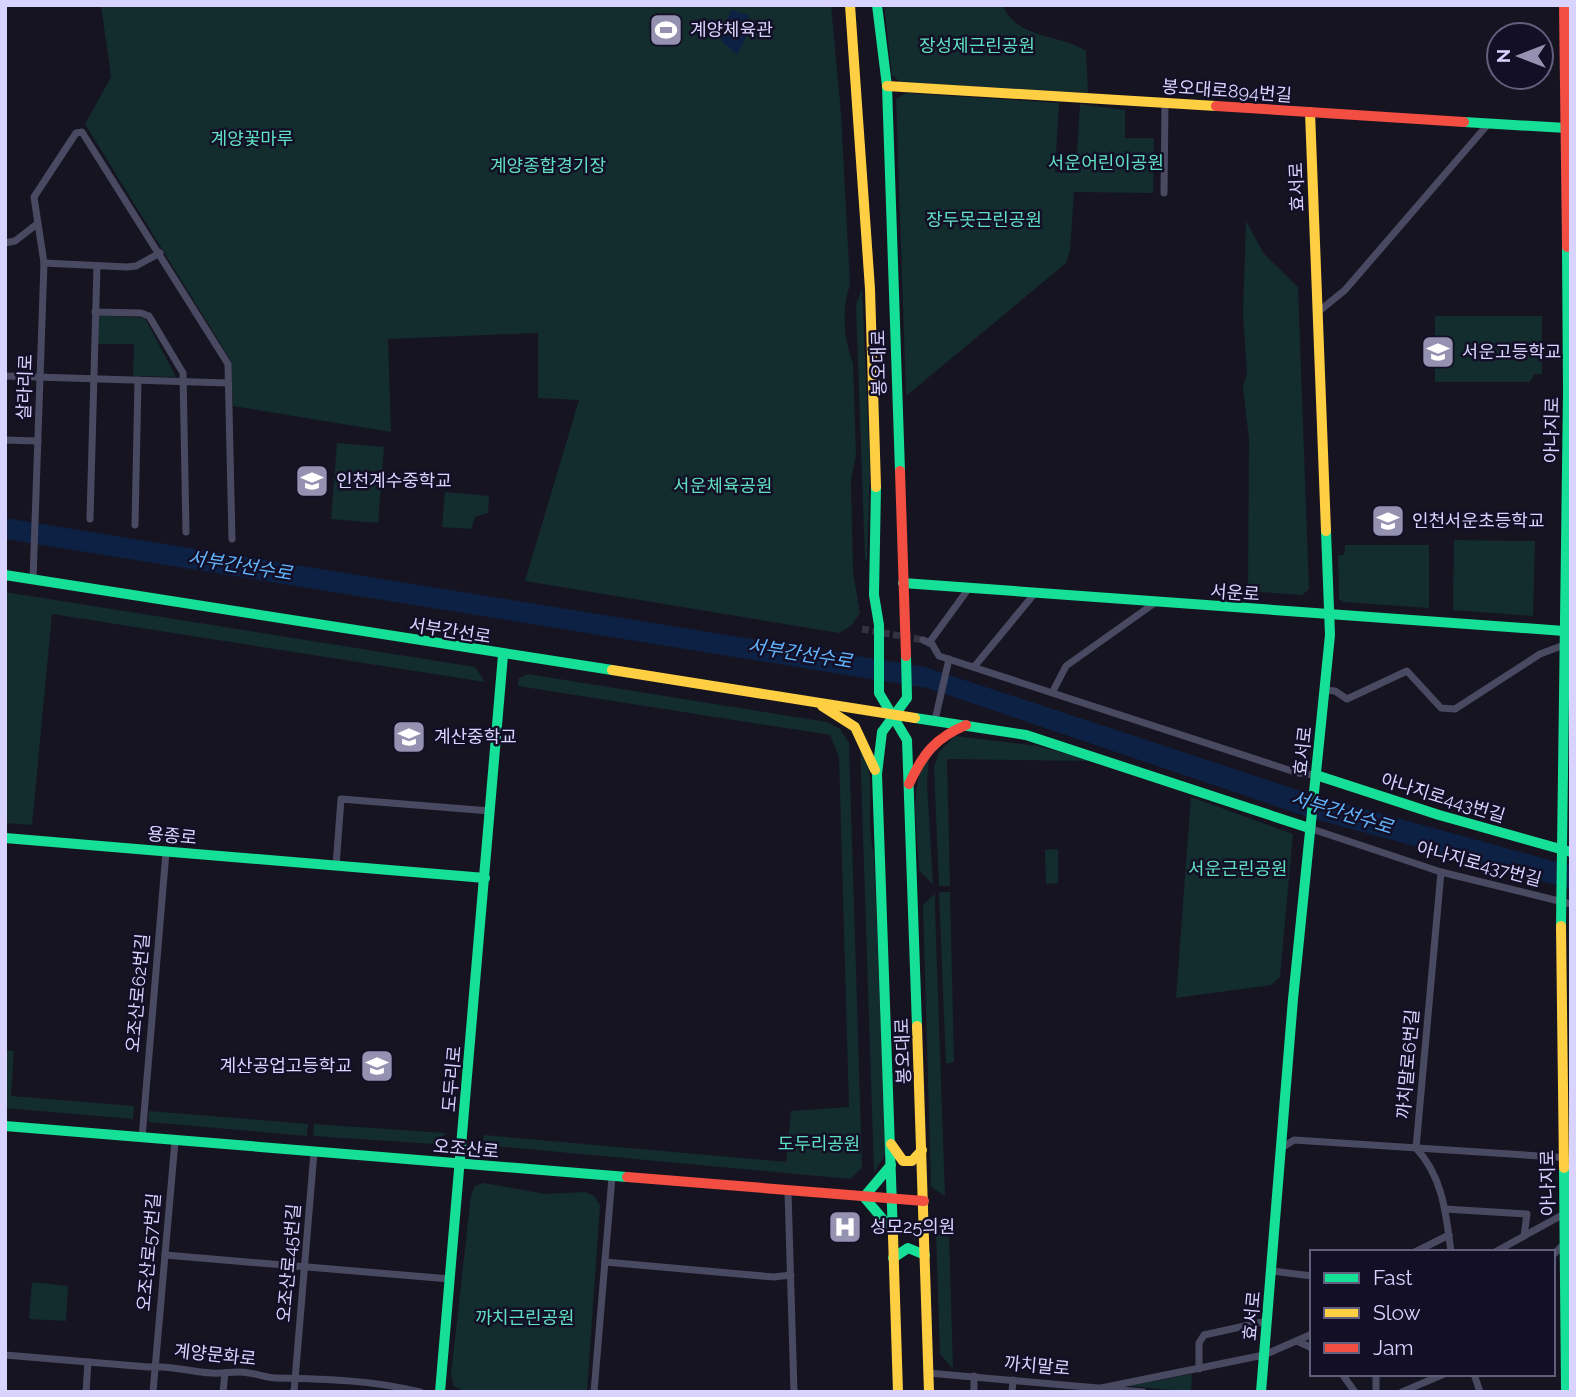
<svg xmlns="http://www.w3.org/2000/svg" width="1576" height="1397" font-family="Raleway,'Noto Sans KR',sans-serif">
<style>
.green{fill:#132c2d}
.water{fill:#0d2144}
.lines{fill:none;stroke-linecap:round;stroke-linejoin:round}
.street-tunnel{stroke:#333142;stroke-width:7;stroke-dasharray:7 3.5;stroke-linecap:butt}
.street{stroke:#4a4962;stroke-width:7}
.fast{stroke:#16e098;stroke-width:10}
.slow{stroke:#ffcf43;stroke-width:10}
.jam{stroke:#f24e42;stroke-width:10}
.labels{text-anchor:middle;stroke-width:5;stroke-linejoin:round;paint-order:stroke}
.poi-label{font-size:18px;fill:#d9d4ff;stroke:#130f26;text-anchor:start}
.park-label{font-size:18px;fill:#5fe0c0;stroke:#130f26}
.street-label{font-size:18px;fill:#d9d4ff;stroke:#130f26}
.water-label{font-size:19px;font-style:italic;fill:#62b6ff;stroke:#130f26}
</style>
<rect width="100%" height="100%" fill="#161421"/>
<!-- green -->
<g class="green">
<path d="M101,5H831L841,113L850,285C841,308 844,340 853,363L856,455L851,480L853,572L860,613L851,626L839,633L525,581L579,400L538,398V333L388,339L391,432L233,406L231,361L85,124L111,77Z"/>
<path d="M884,5H1003C1015,39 1061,34 1086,51L1088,93L900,82L892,75Z"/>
<path d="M906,93L1059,103L1055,172L1076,173L1080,104L1125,110V138H1154L1153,193L1074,192L1070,251L1066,263L906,396L896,99Z"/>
<path d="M1246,221L1264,254L1298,287L1309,589L1302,595L1248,591L1249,439L1243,387L1247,372L1243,315Z"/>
<path d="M862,288L870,469L867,560H865L856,305Z"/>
<path d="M98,315L145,318L176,377L133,376L134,344H98Z"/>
<path d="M1435,316H1542V374H1534L1530,382H1435Z"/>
<path d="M337,443L384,447L378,523L331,519Z"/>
<path d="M445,492L489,496L488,513L475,517L471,529L442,527Z"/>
<path d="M1454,540L1535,541L1533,616L1453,610Z"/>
<path d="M1345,545H1429V608L1344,602L1339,599L1338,555H1344Z"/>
<path d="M5,592L475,667L485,682L52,614L32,825L5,823Z"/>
<path d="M528,674L827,722L840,729L849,743L862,1168L850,1179L483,1145L484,1135L786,1162L791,1111L849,1107L839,757L830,735L518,686L519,678Z"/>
<path d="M955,736L1038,746L1091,761L947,759L950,886H939L934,767L939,752Z"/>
<path d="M860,742C879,776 864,817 874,854L886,1153L874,1173Z"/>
<path d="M929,754L927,785L933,885L919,870C918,832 907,787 929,754Z"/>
<path d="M1191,797L1293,834L1280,977L1271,985L1176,998Z"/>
<path d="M1058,849V883L1046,884L1045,850Z"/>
<path d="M939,892H950L954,1062L946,1064Z"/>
<path d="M935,894V909L945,1196L931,1187L923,905Z"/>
<path d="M5,1050L14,1051L11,1096L134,1106L133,1119L5,1108Z"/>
<path d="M149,1111L308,1124L307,1136L148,1122Z"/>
<path d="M314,1124L446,1133L435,1144L313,1136Z"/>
<path d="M484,1183L545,1194L585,1192L594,1196L600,1205L587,1392L462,1390L454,1386L451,1374L471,1195L475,1186Z"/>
<path d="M936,1233H949L953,1369L940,1354Z"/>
<path d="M32,1282L68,1286L66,1321L29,1319Z"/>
<path d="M1192,1374L1191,1392L1128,1386Z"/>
</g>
<!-- water -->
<g class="water">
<path d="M731,10L749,15L746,37L737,55L721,40Z"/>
<path d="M5,518L925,667L1310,794L1571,866V889L1308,817L927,688L5,539Z"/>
</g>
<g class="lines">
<!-- street-tunnel -->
<path class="street-tunnel" d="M862,629L923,640"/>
<!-- street -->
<g class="street">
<path d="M1164,193L1165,103"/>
<path d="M5,243L15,241L37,224"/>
<path d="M44,263L127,267L136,266L160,253"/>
<path d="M95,312L141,313L149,316L183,373L186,532"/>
<path d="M1318,312L1345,290L1489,123"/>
<path d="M5,376L228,383"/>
<path d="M5,440L38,441"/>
<path d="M90,519L97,266"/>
<path d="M135,525L138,380"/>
<path d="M33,580L44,263L34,197L76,133L82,132L228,364L232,539"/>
<path d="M923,640L932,644L939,656L1298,773L1316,775"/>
<path d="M929,643L969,588"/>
<path d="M974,667L1035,593"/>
<path d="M1325,690L1335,691L1347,699L1407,671L1441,708L1455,709L1540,654L1564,645"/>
<path d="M1053,691L1066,666L1156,602"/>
<path d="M935,720L949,659"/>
<path d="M1309,828L1441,872L1571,904"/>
<path d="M336,866L341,799L490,811"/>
<path d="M1441,872L1416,1148C1443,1177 1446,1214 1451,1252"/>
<path d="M142,1138L166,852"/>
<path d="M1283,1147L1294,1140L1571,1158"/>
<path d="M788,1192L794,1392"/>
<path d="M1445,1209L1527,1214L1524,1236"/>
<path d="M1415,1252L1449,1235"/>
<path d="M1495,1252L1564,1214"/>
<path d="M165,1255L450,1279"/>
<path d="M1553,1255L1564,1244"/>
<path d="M605,1262L774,1277L791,1275"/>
<path d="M1272,1271L1312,1276"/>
<path d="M1297,1341L1312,1348"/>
<path d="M5,1355L148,1367C171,1365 189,1372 212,1373C225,1374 236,1370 249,1373C258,1374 267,1378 276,1378C325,1379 372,1380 420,1392"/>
<path d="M1199,1369V1343L1204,1335L1267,1321"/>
<path d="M928,1373L1143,1392"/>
<path d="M1342,1374L1355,1392"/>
<path d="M1376,1374V1392"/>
<path d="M1474,1374L1480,1392"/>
<path d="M974,1376V1392"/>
<path d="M1101,1388L1264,1355L1312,1334"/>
<path d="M86,1392L88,1362"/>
<path d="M153,1392L175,1141"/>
<path d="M223,1392L225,1373"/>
<path d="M294,1392L314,1152"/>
<path d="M594,1392L612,1177"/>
<path d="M1012,1392L1013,1380"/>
<path d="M1402,1392L1444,1374"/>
</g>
<!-- fast -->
<g class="fast">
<path d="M877,5L887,86L900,471"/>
<path d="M1464,122L1566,128"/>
<path d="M876,487L874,595L879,625V693L907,740L917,1026"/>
<path d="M5,575L612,670"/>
<path d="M903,583L1564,631"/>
<path d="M915,718L1026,735L1309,828"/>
<path d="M1316,775L1439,815L1571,852"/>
<path d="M5,838L485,878"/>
<path d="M1561,926L1568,392L1567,247"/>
<path d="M5,1126L627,1177"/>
<path d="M891,1165L864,1197L892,1230"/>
<path d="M1564,1168L1566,1392"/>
<path d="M893,1236L877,774L882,732L907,698L906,656"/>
<path d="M893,1258L908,1248L925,1255"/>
<path d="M440,1392L503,655"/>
<path d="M1261,1392L1293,999L1330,635L1326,531"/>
</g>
<!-- slow -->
<g class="slow">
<path d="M850,5L870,289L876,487"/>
<path d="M887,86L1216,106"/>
<path d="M1310,112L1326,531"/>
<path d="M612,670L915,718"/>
<path d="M822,706L855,727L875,770"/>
<path d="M1561,926L1564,1168"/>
<path d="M917,1026L929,1392"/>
<path d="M891,1144L903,1161H912L922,1150"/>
<path d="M893,1236L898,1392"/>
</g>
<!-- jam -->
<g class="jam">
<path d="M1564,5L1567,247"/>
<path d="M1216,106L1464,122"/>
<path d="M900,471L906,656"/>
<path d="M909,784C923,754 935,738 966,725"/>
<path d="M627,1177L924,1201"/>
</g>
</g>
<!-- icons -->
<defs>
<symbol id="stadium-square" viewBox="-11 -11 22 22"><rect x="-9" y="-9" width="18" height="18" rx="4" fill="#9591b1" stroke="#130f26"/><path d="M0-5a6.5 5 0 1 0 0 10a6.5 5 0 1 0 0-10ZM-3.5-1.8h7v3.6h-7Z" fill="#fff"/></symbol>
<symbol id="school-square" viewBox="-11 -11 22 22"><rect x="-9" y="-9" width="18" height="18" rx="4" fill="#9591b1" stroke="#130f26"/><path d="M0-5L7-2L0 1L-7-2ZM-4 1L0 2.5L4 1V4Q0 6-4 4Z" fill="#fff"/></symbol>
<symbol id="hospital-square" viewBox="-11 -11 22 22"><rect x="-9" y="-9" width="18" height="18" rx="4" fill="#9591b1" stroke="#130f26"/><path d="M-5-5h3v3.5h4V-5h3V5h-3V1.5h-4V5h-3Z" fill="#fff"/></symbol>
</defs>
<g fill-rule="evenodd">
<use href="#stadium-square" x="647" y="11" width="38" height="38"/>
<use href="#school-square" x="1419" y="333" width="38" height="38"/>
<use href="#school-square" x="293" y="462" width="38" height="38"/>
<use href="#school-square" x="1369" y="502" width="38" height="38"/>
<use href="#school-square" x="390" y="718" width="38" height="38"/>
<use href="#school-square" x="358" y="1047" width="38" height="38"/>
<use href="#hospital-square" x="826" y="1208" width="38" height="38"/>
</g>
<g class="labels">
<!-- poi labels -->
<g class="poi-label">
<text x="690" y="36">계양체육관</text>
<text x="1462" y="358">서운고등학교</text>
<text x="336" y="487">인천계수중학교</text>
<text x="1412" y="527">인천서운초등학교</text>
<text x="434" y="743">계산중학교</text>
<text x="352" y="1072" text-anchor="end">계산공업고등학교</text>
<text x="870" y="1233">성모25의원</text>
</g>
<!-- park labels -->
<g class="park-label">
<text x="977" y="52">장성제근린공원</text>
<text x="252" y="145">계양꽃마루</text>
<text x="1106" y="169">서운어린이공원</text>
<text x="548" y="172">계양종합경기장</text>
<text x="984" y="226">장두못근린공원</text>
<text x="723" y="492">서운체육공원</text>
<text x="1238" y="875">서운근린공원</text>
<text x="819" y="1150">도두리공원</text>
<text x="525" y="1324">까치근린공원</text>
</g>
<!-- street labels -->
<g class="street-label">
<text transform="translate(1227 91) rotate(4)" y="6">봉오대로894번길</text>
<text transform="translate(1297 187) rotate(-92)" y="6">효서로</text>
<text transform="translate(879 363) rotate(-91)" y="6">봉오대로</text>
<text transform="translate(25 387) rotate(-88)" y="6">살라리로</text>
<text transform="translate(1552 430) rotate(-89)" y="6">아나지로</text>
<text transform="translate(1235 593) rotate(4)" y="6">서운로</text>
<text transform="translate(450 631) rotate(9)" y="6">서부간선로</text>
<text transform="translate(1303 751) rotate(-84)" y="6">효서로</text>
<text transform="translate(1443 798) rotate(17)" y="6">아나지로443번길</text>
<text transform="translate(172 836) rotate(5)" y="6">용종로</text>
<text transform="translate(1479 864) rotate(15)" y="6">아나지로437번길</text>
<text transform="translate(138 993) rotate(-85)" y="6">오조산로62번길</text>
<text transform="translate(903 1051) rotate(-92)" y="6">봉오대로</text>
<text transform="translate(1408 1064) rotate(-85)" y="6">까치말로6번길</text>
<text transform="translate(452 1079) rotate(-85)" y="6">도두리로</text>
<text transform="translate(466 1149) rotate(5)" y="6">오조산로</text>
<text transform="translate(1548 1183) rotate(-91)" y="6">아나지로</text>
<text transform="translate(149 1252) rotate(-85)" y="6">오조산로57번길</text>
<text transform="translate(289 1263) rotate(-85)" y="6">오조산로45번길</text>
<text transform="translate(1252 1316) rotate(-85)" y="6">효서로</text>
<text transform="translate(215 1355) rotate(6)" y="6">계양문화로</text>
<text transform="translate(1037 1366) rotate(5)" y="6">까치말로</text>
</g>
<!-- water labels -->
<g class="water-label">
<text transform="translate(240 565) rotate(9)" y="7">서부간선수로</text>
<text transform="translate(800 653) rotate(9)" y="7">서부간선수로</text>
<text transform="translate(1342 812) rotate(17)" y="7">서부간선수로</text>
</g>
</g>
<!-- border -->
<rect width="1576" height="1397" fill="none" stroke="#d9d4ff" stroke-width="14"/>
<!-- legend -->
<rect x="1310" y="1250" width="245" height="126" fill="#130f26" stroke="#625e7d" stroke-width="2"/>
<rect x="1324" y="1273" width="35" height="10" fill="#16e098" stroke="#625e7d" stroke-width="2"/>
<text x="1373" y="1285" font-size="21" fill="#d9d4ff">Fast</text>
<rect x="1324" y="1308" width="35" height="10" fill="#ffcf43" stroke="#625e7d" stroke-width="2"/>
<text x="1373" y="1320" font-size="21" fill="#d9d4ff">Slow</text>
<rect x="1324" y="1343" width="35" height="10" fill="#f24e42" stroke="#625e7d" stroke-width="2"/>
<text x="1373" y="1355" font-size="21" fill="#d9d4ff">Jam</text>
<!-- north arrow -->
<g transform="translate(1520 56) rotate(270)"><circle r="33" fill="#130f26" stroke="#625e7d" stroke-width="2"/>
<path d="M0-5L12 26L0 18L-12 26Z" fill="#9591b1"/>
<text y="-10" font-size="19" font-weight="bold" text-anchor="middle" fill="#d9d4ff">N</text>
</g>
</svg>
